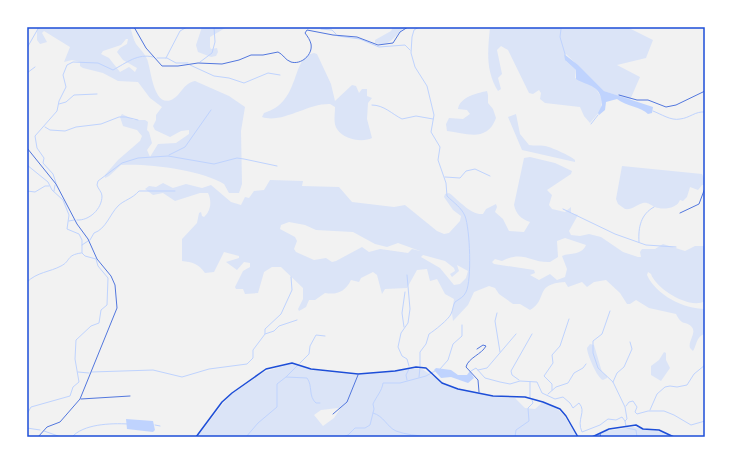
<svg xmlns="http://www.w3.org/2000/svg" width="732" height="464" font-family="Raleway,sans-serif">
<style>
.green{fill:#dbe4f7;fill-rule:evenodd}
.water{fill:#bfd3fe}
.lines{fill:none;stroke-linecap:round;stroke-linejoin:round}
.stream{stroke:#bfd3fe;stroke-width:1}
.minor{stroke:#5277de;stroke-width:1}
.secondary{stroke:#1d4ed8;stroke-width:1.5}
.neatline{fill:none;stroke:#1d4ed8;stroke-width:1.5}
</style>
<rect width="100%" height="100%" fill="#f2f2f2"/>
<!-- green -->
<g class="green">
<path d="M37,27H130C132,32 133,39 136,44C140,49 145,54 147,59C151,68 153,107 171,100C181,96 183,83 195,81L229,96L245,107L241,131L242,184L239,193H229L224,184C202,170 146,163 121,165L109,176L105,178V175L118,160L140,141L142,136L137,130L123,126L120,117L122,114L134,120H145L148,122L147,130L149,132L152,143L147,150L150,157L158,144L176,143L189,134V130L181,131L170,137L155,130L153,126L156,120V115L162,107L150,98L138,82L118,81L103,73L83,68L80,66V62L72,60L64,62L70,47L44,31L42,33L47,42L40,44L37,40ZM126,39H128L127,44L120,48L117,52L123,60L137,68L135,72L129,67L120,72L109,58L101,54L103,51L121,45Z"/>
<path d="M202,27H227L210,37V47L211,49L217,48L218,52L216,56L211,57L198,52L196,45Z"/>
<path d="M393,27H405C395,35 390,48 375,43V40L391,31Z"/>
<path d="M490,27H627L653,40L646,58L617,65L640,77L630,100L604,91L566,54V61L576,70L575,78L595,87L602,99L601,110L590,123L584,116L580,107L545,103L540,99L541,93L539,90L533,94L529,93L508,50L501,46L497,50L502,74L498,78L501,89L498,91C485,70 488,49 490,27Z"/>
<path d="M314,53L317,54L331,84L335,101L352,85L356,86L359,93L362,89H367V96L372,98L368,103L367,119L372,138C362,143 343,139 337,129C333,123 335,115 335,107L330,104C308,103 282,124 262,117L264,113C302,102 290,57 314,53Z"/>
<path d="M487,91L488,95V103L493,109L496,118C487,143 466,133 447,131L446,124L449,118L463,119L470,114L467,110L458,109C460,97 477,93 487,91Z"/>
<path d="M516,114L520,134L529,145C534,146 540,145 545,146C551,147 571,156 575,160V162L522,150L508,117Z"/>
<path d="M530,157L555,163L572,171L571,174L547,190L552,195L549,205L552,209L565,212L571,207V213L578,215L569,231L571,235L580,236L589,234L601,237L623,252L638,257H641L640,252L642,249H655L663,244L685,251L695,246H705V301C690,310 656,289 651,274L648,272L647,275C656,295 684,309 705,309V334C696,336 697,345 693,351L690,348C688,342 695,335 693,329C690,323 686,324 682,322C679,320 677,316 676,314L649,308L636,300L630,304H627L620,293L606,280L594,282L587,287L582,282L568,287L565,282C533,284 549,299 530,310L520,304H513L499,294L495,288L489,286L474,292L468,305L453,321L452,313L454,299L445,294L437,279L430,281L427,269L417,270L407,288L385,289L382,294L377,275L373,272L361,278L359,282L351,280C345,292 337,295 325,293L315,300H309L306,307L299,311L298,309L303,299V288L281,267H272L264,272L258,293L245,294L243,289H236L235,287L243,271L250,267V263L244,262L237,270L226,262L239,258V256L224,252L214,272L205,273C199,264 192,262 182,261V239L197,223L199,213L201,212L202,216L204,217C211,211 212,201 208,193H200L175,201L163,193L153,195L145,189L149,186L156,187L163,183L173,188L186,184L202,188L211,185L231,202L241,205L245,197L249,198L254,191L264,190L270,180L303,181L302,186L339,187L352,202L394,207L405,205L437,231L444,234L449,233L460,221L461,216L453,210L444,197L445,194L449,193C459,200 470,215 483,214L486,209L496,204L497,207L495,212L503,219L509,231L524,232L530,222C521,219 516,214 514,205L524,158ZM289,222L305,225L316,230L353,232L375,244L387,247L398,243L420,251L412,249L408,253L380,249L369,252L362,247L336,261L332,262L326,258L314,260L296,252L294,249L297,241L295,237L280,229L281,225ZM565,238L586,245C581,256 571,252 562,256L567,269L565,277L557,280L550,274L539,280L530,275L535,273L534,270L494,264L492,262L495,259L502,261C524,250 530,263 550,262L558,257L557,241ZM423,255L445,261L454,268L455,271L450,274L452,277L459,271L457,265L468,271L466,278L460,284L454,285L440,268L421,257Z"/>
<path d="M622,166L702,174L705,180V185H702L698,190L690,187L687,197L683,201L680,200C677,209 662,210 655,207C650,205 648,202 643,203C636,205 632,210 625,209L618,204L616,199Z"/>
<path d="M590,344L594,345L602,372L607,376V378L603,380C597,378 587,354 587,348Z"/>
<path d="M664,352L666,353V360L670,368L661,381L651,375V366L659,360Z"/>
<path d="M293,363L312,370L356,375L411,368L422,369L448,386L495,397L515,398L525,408L535,409L543,402C570,413 562,418 579,437H197L229,396L264,372ZM338,408L340,409L334,418L323,426L314,415L321,410Z"/>
<path d="M633,427L663,432L673,437H591L606,431Z"/>
</g>
<!-- water -->
<g class="water">
<path d="M564,54L578,65L604,91L653,107L652,113L648,114C642,107 625,106 617,99L606,102L605,110L599,115L598,113L602,105C601,84 589,87 576,79V70L565,60Z"/>
<path d="M436,368L451,370L458,375H467L470,371L474,378L468,383L451,377L441,378L434,370Z"/>
<path d="M126,419L153,421L155,430L153,432L127,429Z"/>
</g>
<g class="lines">
<!-- stream -->
<g class="stream">
<path d="M419,27L414,30L412,37L411,53L415,67L427,86L434,115L431,132L440,147L438,160L446,183L447,196C454,203 461,207 465,216C470,229 472,280 466,292C464,297 459,299 455,302C453,305 453,310 451,314C449,319 434,331 429,334L426,344L420,352V366"/>
<path d="M321,29L332,30L336,34"/>
<path d="M561,29L560,37L565,54"/>
<path d="M338,36L360,39L379,47L405,45L410,50"/>
<path d="M27,48L39,27"/>
<path d="M157,58H167L176,63H188"/>
<path d="M166,58L180,31L187,27"/>
<path d="M200,62L212,53L215,42L214,27"/>
<path d="M190,65L214,76L229,78L244,83L268,73L280,75"/>
<path d="M27,73L35,67"/>
<path d="M59,104L66,102L74,95L97,94"/>
<path d="M372,105C384,105 392,114 402,119L416,116L433,119"/>
<path d="M653,111C661,114 671,121 680,119C690,118 695,111 705,112"/>
<path d="M591,124L598,115"/>
<path d="M45,127L50,130L65,131L76,127L101,124L119,117H126L138,120"/>
<path d="M169,155L185,147L211,110"/>
<path d="M27,165L48,182L52,190L63,200L69,215L67,229L79,234L82,240V253"/>
<path d="M445,177L460,178L466,171L475,169L490,176"/>
<path d="M56,183L53,174L43,163L44,158L37,148L35,136L57,111L59,101L66,87L63,75L67,65L73,62L98,63L113,70C126,63 138,53 153,57"/>
<path d="M27,191L35,192L45,186H49"/>
<path d="M54,191L55,185"/>
<path d="M563,209L615,234L646,245L676,247"/>
<path d="M77,220C89,221 102,209 102,196C102,192 98,189 97,185L98,181L122,163L138,158L168,156L214,164L237,158L244,159L277,166"/>
<path d="M69,221L74,220"/>
<path d="M90,240L94,233C106,229 110,214 118,206C124,200 132,199 139,191H175"/>
<path d="M639,242C638,227 641,214 654,207"/>
<path d="M82,245L88,241"/>
<path d="M407,275L410,309L408,323L401,333L398,347L402,356L407,359L409,366"/>
<path d="M27,282C37,272 50,272 61,266C71,261 66,255 81,253"/>
<path d="M610,311L602,334L593,341V353L598,368L613,382L625,407L627,419L625,421L626,426"/>
<path d="M497,313L495,321L500,352"/>
<path d="M404,327L402,313L405,292"/>
<path d="M265,334L274,331L279,326L297,320"/>
<path d="M300,363L309,354L310,346L316,335L325,336"/>
<path d="M440,369L448,360L453,344L462,336V325"/>
<path d="M478,370L487,368L516,334"/>
<path d="M471,371L476,368L485,378L500,382L510,384L520,381L537,382L542,393L555,399L563,397L570,403L573,408L579,403C587,412 576,419 582,432L600,425L608,419L616,420L622,417L625,421"/>
<path d="M78,372L89,373"/>
<path d="M92,372L153,370L182,377L209,369L247,364L253,358V350L265,334V329L281,314L292,290L291,277"/>
<path d="M286,377L298,365"/>
<path d="M419,377L420,368"/>
<path d="M407,380L406,375L409,369"/>
<path d="M519,380L512,375L511,371L532,334"/>
<path d="M530,382V398"/>
<path d="M613,382L617,373L624,367L632,349L630,342"/>
<path d="M552,390V384L544,376L553,363L552,355L560,346L569,319"/>
<path d="M548,394L556,387L568,383L574,373L583,368L586,364"/>
<path d="M626,406L629,402L633,401L637,407L635,412L637,414L648,411H664L674,415L691,425L705,421"/>
<path d="M650,410L657,394L665,387L670,386L677,387L687,385L694,374L705,365"/>
<path d="M373,413C384,416 387,427 396,431C406,435 417,435 427,437"/>
<path d="M27,414L31,407L70,396L73,387L79,382L75,359L76,340L91,326L99,323L101,310L107,305L108,278L98,266L96,259L85,256L82,253"/>
<path d="M155,425L160,426"/>
<path d="M27,428L40,430"/>
<path d="M627,428L636,430L637,437"/>
<path d="M44,431L61,437"/>
<path d="M72,437C83,424 111,423 128,424"/>
<path d="M246,437L258,423L277,407V384L286,377L307,378C313,386 308,396 316,403H320"/>
<path d="M343,437L348,435L355,428H365L370,425L374,409L373,404C376,397 382,391 383,383H400L426,376L435,371"/>
<path d="M515,437L516,430L529,421L528,408L533,403L532,400"/>
</g>
<!-- minor -->
<g class="minor">
<path d="M134,27L146,48L162,66H178L198,63L222,64L239,60L251,55H263L278,52C283,54 285,60 291,62C301,65 313,55 311,44C310,40 308,37 305,33L307,30L333,35L357,37L378,45L393,43L400,32L408,27"/>
<path d="M619,95L637,100H648L666,107L676,105L705,91"/>
<path d="M27,148L56,184L77,224L88,239L97,259L111,276L115,285L117,308L80,399L60,422L47,427L38,437"/>
<path d="M680,213L699,204L705,188"/>
<path d="M477,349L483,345L486,346C482,354 468,358 466,367L478,380L479,392"/>
<path d="M81,399L130,396"/>
<path d="M333,414L347,402L358,375"/>
<path d="M600,434L601,437"/>
</g>
<!-- secondary -->
<g class="secondary">
<path d="M196,437L222,402L232,393L266,369L292,363L311,369L358,374L395,371L416,367L426,368L442,383L458,389L493,396L525,397L543,402L560,409L566,416L578,437"/>
<path d="M592,437L609,429L636,425L643,429L659,430L674,437"/>
</g>
</g>
<!-- border -->
<rect width="732" height="464" fill="none" stroke="#ffffff" stroke-width="56"/>
<rect x="28" y="28" width="676" height="408" class="neatline"/>
</svg>
